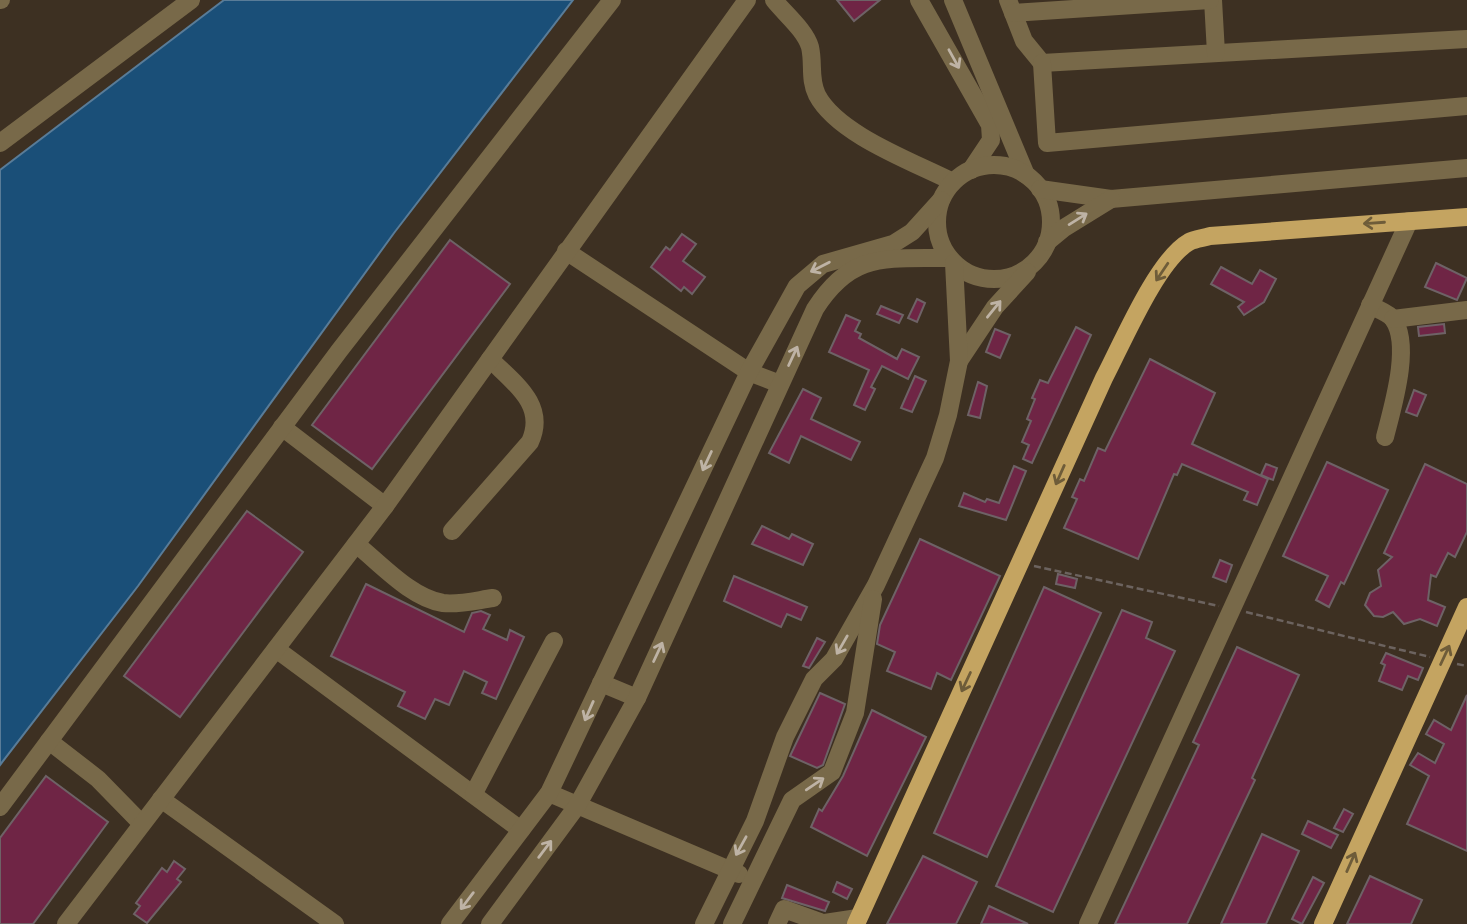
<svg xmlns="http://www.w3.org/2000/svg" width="1467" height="924" font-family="'Space Grotesk',sans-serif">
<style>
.industrial{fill:#3d3022}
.water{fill:#1a4f78;stroke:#597c98;stroke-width:2}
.building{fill:#6f2545;stroke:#6e6266;stroke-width:2}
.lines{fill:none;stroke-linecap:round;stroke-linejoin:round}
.path{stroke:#6c635f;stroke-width:2.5;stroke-dasharray:7 3.5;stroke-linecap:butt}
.minor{stroke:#786949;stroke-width:18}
.major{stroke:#c4a461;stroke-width:18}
.oneway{stroke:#beb3a5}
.oneway2{stroke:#6e5c39}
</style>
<rect width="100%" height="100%" fill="#332924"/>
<!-- industrial -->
<g class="industrial">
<path d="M0,0H224L0,170Z"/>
<path d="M573,0H1467V924H0V765L138,586L394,233Z"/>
</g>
<!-- water -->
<path class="water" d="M224,0H573L394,233L138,586L0,765V170Z"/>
<!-- building -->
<g class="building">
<path d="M837,0H880L854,21Z"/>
<path d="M682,234L696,244L683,261L705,277L692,294L684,287L681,291L651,267L666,247L670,250Z"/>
<path d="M450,240L510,284L372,469L312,425Z"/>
<path d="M1436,263L1467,278L1457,300L1425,287Z"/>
<path d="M1221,267L1252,284L1260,270L1276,279L1264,302L1244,315L1238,307L1244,302L1211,284Z"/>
<path d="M917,299L925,303L917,322L908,318Z"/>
<path d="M881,306L903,315L899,323L877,314Z"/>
<path d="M846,315L860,321L855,331L861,334L859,338L897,359L902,349L919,357L908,379L882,366L871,387L875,389L865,410L854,405L869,370L829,352Z"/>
<path d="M1444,324L1445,333L1419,336L1418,327Z"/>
<path d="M1076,327L1091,335L1032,463L1023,459L1029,445L1022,442L1031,421L1027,419L1035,399L1032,398L1040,380L1048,383Z"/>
<path d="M995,329L1010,335L1000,358L986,352Z"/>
<path d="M1150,359L1215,393L1192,444L1268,479L1257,505L1244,500L1248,492L1182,464L1177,475L1174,474L1138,559L1064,528L1077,499L1072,497L1080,479L1084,481L1098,448L1105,451Z"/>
<path d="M915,376L926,381L912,412L901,408Z"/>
<path d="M978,382L987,386L980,418L968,415Z"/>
<path d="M803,389L821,398L811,419L860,442L851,460L801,436L789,463L769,453Z"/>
<path d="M1414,390L1426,395L1417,416L1406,412Z"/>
<path d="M1327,462L1388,490L1344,584L1341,582L1329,607L1316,600L1328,576L1283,556Z"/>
<path d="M1266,464L1277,468L1273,480L1261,475Z"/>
<path d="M1425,464L1467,484V532L1455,557L1448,553L1436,577L1431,575L1428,600L1445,607L1437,626L1420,619L1404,624L1393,612L1383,617L1374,616L1365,605L1370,593L1381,586L1378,570L1392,557L1384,553Z"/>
<path d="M1014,466L1026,471L1006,520L959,506L964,493L985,502L987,499L999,503Z"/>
<path d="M247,511L303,552L180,717L124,676Z"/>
<path d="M762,526L789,539L792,534L813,544L803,565L752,544Z"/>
<path d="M920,539L1000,576L951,680L937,673L931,689L887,671L895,652L877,644L880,625Z"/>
<path d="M1220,560L1232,565L1226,582L1213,577Z"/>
<path d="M1058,574L1077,579L1075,588L1056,584Z"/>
<path d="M734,576L807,607L801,620L787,614L781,627L724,601Z"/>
<path d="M366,584L464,632L472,613L481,611L490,615L483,629L507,640L510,630L524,637L496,699L482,693L487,682L464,671L449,705L435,699L425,719L398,706L405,692L331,656Z"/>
<path d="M1044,587L1101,613L987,857L934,833Z"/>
<path d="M1122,610L1152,622L1146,638L1175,651L1053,912L996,886Z"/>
<path d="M817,638L825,642L809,668L803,666Z"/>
<path d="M1237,647L1299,675L1252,778L1255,780L1187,924H1115L1199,745L1193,742Z"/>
<path d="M1386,653L1423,668L1418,680L1408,676L1402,690L1379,681L1385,665L1381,663Z"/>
<path d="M820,693L845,704L823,765L817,768L790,756Z"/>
<path d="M1467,695V851L1407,824L1429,776L1410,765L1418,753L1435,763L1444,744L1426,734L1434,720L1451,730Z"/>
<path d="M872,710L926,737L867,856L811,827L819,809L822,811L843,776Z"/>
<path d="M46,776L108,822L33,924H0V838Z"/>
<path d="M1344,809L1353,814L1343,832L1334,828Z"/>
<path d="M1308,821L1338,835L1331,848L1302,834Z"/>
<path d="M1262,834L1299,851L1266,924H1221Z"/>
<path d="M923,856L977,882L956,924H887Z"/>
<path d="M174,861L185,869L177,879L181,882L147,923L134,914L140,906L136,903L162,868L167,872Z"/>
<path d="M1370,876L1422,900L1411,924H1347Z"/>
<path d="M1313,877L1324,883L1302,924L1292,919Z"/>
<path d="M837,882L852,889L847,899L833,892Z"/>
<path d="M787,885L829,902L825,911L782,898Z"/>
<path d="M989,906L1028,924H981Z"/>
</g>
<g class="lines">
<!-- path -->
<g class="path">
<path d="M1034,566L1219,606"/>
<path d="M1246,612L1430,657"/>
<path d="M1457,664L1467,666"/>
</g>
<!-- minor -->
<g class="minor">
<path d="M0,0H1"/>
<path d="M774,0C785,14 805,30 810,47C814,64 809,79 817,95C838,135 914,162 953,182"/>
<path d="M919,0L990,125L991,140L971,170"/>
<path d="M953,0L1026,175"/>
<path d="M1008,0L1024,41L1042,63L1467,39"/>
<path d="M1213,0L1216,53"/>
<path d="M1013,13L1210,0"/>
<path d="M1042,63L1047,143L1467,106"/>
<path d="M0,143L191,0"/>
<circle cx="994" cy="222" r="57"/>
<path d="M1040,189L1111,199L1467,168"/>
<path d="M1047,242L1064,228L1111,199"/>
<path d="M566,251L749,372L780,384"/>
<path d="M1370,305C1377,309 1389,313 1393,319C1412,345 1392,409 1385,437"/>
<path d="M1393,319L1467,310"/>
<path d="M959,361L995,307L1027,272"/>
<path d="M282,427L385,506"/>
<path d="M452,531L530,442C547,405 514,383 490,359"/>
<path d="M356,544C381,564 411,598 443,603C459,605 478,600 493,598"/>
<path d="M276,649L521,830"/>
<path d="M601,683L637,698"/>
<path d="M49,741L98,779L141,823"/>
<path d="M474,793L554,641"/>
<path d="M549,793L739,874"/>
<path d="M161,799L335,924"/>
<path d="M0,807L339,351L612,0"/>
<path d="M66,924L385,506L747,0"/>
<path d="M450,924L549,793L749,372L797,286L823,264L893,244L912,232L941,200"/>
<path d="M490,924L577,806L637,698L815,309C852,251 886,259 949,258"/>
<path d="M704,924L755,821L785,737L814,679L834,659L876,585L935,458L948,415L959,361L954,263"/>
<path d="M732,924L792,800L832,772L855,713L873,599"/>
<path d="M777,924L784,909L820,922"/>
<path d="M818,924L858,918"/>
<path d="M1088,924L1409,221"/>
</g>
<!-- major -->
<g class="major">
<path d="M856,924L1104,378C1122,344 1157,260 1189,242C1194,239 1204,238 1210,236L1467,217"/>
<path d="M1323,924L1467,607"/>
</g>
</g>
<!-- one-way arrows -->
<defs><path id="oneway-shaft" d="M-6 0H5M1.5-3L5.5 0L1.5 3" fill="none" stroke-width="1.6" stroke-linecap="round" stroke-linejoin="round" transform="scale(1.75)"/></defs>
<g class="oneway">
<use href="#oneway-shaft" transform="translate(954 59) rotate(61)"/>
<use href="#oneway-shaft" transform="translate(1078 219) rotate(-32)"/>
<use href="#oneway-shaft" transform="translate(820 267) rotate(153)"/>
<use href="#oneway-shaft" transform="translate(994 309) rotate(-51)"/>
<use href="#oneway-shaft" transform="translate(793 356) rotate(-65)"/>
<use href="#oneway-shaft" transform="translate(707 461) rotate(115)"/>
<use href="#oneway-shaft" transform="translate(842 645) rotate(120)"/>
<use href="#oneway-shaft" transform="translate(658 652) rotate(-65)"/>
<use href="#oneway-shaft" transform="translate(589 711) rotate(114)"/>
<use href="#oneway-shaft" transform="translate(815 784) rotate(-34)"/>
<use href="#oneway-shaft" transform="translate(741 846) rotate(119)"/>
<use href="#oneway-shaft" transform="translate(545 849) rotate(-53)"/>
<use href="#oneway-shaft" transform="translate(467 901) rotate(127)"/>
</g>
<g class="oneway2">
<use href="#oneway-shaft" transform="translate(1374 223) rotate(176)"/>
<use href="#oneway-shaft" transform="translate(1162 272) rotate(124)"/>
<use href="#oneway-shaft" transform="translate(1060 475) rotate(114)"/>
<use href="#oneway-shaft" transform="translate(1445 655) rotate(-65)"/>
<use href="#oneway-shaft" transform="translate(966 682) rotate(115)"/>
<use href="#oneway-shaft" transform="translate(1351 862) rotate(-66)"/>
</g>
</svg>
